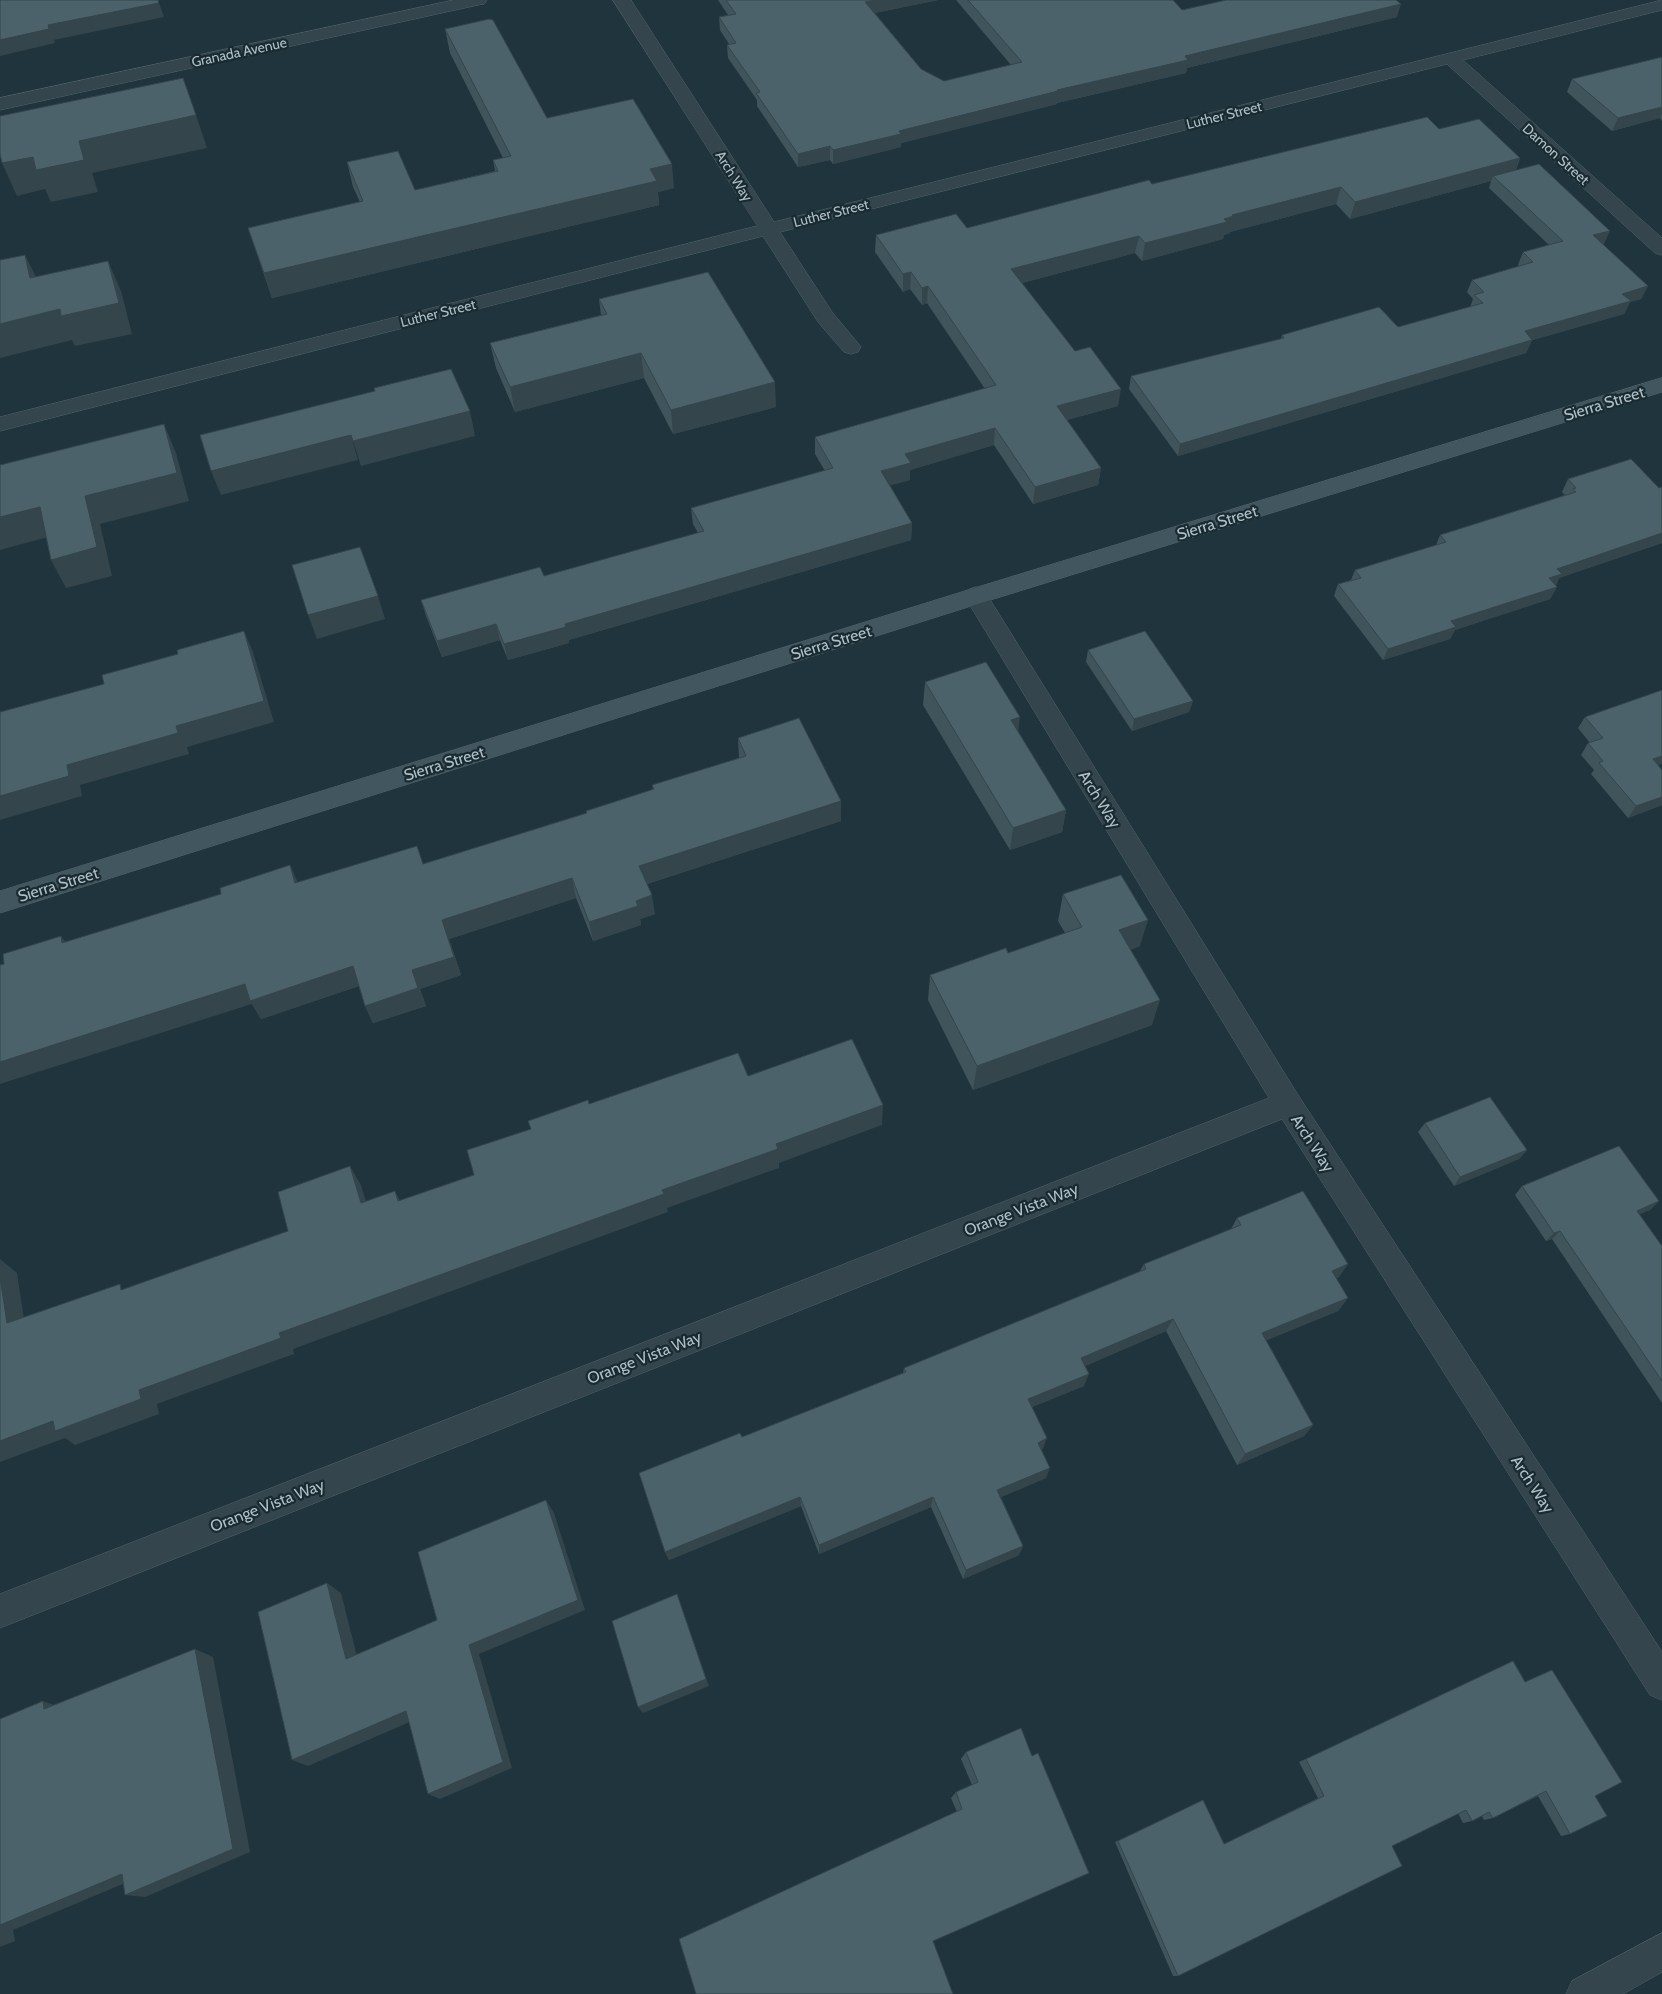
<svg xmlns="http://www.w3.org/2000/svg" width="1662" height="1994" font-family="Cabin,sans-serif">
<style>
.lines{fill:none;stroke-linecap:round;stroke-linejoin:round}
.street-casing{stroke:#52636a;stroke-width:1}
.secondary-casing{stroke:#52636a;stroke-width:1}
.street{fill:#34454d;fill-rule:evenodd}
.secondary{fill:#425660;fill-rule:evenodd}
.wall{fill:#40545c}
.shaded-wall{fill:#34454b}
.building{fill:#4b626b;stroke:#34454b}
.labels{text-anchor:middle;stroke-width:4.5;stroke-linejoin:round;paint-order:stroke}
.far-street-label{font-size:14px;fill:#afc0c9;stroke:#1a2a31}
.street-label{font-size:16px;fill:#afc0c9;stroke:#1a2a31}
</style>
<rect width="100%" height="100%" fill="#20343d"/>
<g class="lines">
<defs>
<g id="street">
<path d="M454,0H487L484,4L478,5L0,110V98Z"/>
<path d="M613,0H631L774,222L1662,0V10L1463,60L1662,238V255L1655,253L1447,64L780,232L832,312L861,347L858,352L851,354L844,352L818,322L763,236L0,431V417L757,226Z"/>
<path d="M976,587L984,590L1298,1095L1662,1652V1700L1650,1695L1282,1119L0,1628V1594L1269,1098L968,602L964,596L968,590Z"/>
<path d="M1662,1933V1972L1623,1994H1566L1572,1981Z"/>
</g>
<path id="secondary" d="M1662,378V392L984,602L0,913V891L968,590Z"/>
</defs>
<!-- street casing -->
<use href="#street" class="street-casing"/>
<!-- secondary casing -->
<use href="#secondary" class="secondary-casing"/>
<!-- street -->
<use href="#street" class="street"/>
<!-- secondary -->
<use href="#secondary" class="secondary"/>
</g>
<!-- wall -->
<g class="wall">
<path d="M718,0H938L875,13L921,69L944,81L1011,65L956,0H1173L1182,10L1398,2L1397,17L1187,68L1186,73L1057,103V104L901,143V147L833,164L830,160L798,167L757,106V100L728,58L727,45L729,44L720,30L719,17L728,15Z"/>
<path d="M445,29L547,118L674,188L658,192L659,205L272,298L248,228L360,202L353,187L347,162L415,190L495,171L493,160L503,158L450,53Z"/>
<path d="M1662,57V121L1660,118L1612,131L1567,92L1572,79Z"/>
<path d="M1439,129L1520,158L1516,170L1604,244H1602L1648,286L1641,299L1630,302L1624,314L1532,340L1526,353L1178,456L1129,389L1131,376L1281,339L1282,335L1398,327L1470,307L1473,299L1467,292L1472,280L1519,266L1518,265L1523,252L1549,245L1489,188L1491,181L1350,219L1336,204L1230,232V233L1224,235L1223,239L1142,261L1135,253L1022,283L1075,351L1118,406L1067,420L1101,468L1098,485L1033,504L994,445L910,470V480L890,485L912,523L911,540L569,640V643L508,660L500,640L442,657L426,616L421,600L544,576L698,533L693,524L691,508L825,471L815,454V437L985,389L927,303L922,305L910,289L903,292L875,252L876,235L967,228L1152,184Z"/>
<path d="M599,299L776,407L673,434L644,378L515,412L496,368L490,343L601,315Z"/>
<path d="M1568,479L1659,488L1662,487V543L1559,578L1556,585L1557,587L1550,599L1455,630L1450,639L1383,660L1334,596L1338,584L1351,580L1355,570L1436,545L1440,535L1565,495L1562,492Z"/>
<path d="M1088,650L1193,701L1189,712L1132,731L1086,662Z"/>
<path d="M925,682L1018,733L1066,810L1062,832L1010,850L923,705Z"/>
<path d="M1585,717L1658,766L1662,770V805L1628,818L1591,774L1594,770L1581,755L1588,743H1590L1578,728Z"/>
<path d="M738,738L841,821L647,884L655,914L640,919L641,925L593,941L576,898L449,939L461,975L420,989L426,1006L373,1023L365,1006L359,986L261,1019L252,1004L4,964L65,942L298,882L423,864L586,813V811L653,790L652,785L739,758Z"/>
<path d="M1063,894L1140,946L1130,950L1152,1025L973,1090L928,1000L930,975L1008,953L1065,933L1058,921Z"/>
<path d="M1425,1123L1527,1150L1519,1159L1454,1186L1418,1132Z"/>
<path d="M1522,1186L1659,1201L1650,1210L1639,1214L1662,1246V1403L1552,1239L1546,1241L1515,1195Z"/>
<path d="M1237,1218L1348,1264L1338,1278H1336L1348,1298L1338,1311L1266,1340L1313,1425L1304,1436L1237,1465L1166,1331L1085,1366L1084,1386L1032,1407L1043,1449H1041L1046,1478L1001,1497L1023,1546L1019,1555L963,1579L931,1507L819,1554L801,1506L669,1560L665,1552L742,1437L903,1373L904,1368L1140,1271L1144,1264L1231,1229Z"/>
<path d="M1513,1661L1525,1682L1552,1670L1595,1796L1570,1834L1561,1836L1538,1796L1493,1818L1484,1820L1482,1816L1472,1821L1463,1823L1458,1813L1392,1846L1178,1976H1173L1115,1842L1203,1800L1224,1844L1318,1798L1299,1762Z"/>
<path d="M966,1752L1032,1756L1089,1873L696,1994L957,1812L951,1798L956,1792L972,1785L961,1759Z"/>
</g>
<!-- shaded-wall -->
<g class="shaded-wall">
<path d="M877,0H938L865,15V2Z"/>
<path d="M159,3L164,17L54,40L55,43L0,56V40L48,25Z"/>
<path d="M1401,4L1397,17L1187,68L1186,73L1057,103V104L901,143V147L833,164V150L899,131L1185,56Z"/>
<path d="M1662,107V113L1660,118L1612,131L1618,118Z"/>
<path d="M196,115L207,148L92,173L98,192L51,202L45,189L17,196L2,163L79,141Z"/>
<path d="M830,146V160L798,167V154Z"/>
<path d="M1520,158L1514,175L1493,176L1491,181L1350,219L1355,202Z"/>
<path d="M672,164L674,188L658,192L659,205L272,298L264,273L650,169Z"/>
<path d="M1341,187L1336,204L1230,232V233L1224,235L1223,239L1142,261L1145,243L1224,219L1232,215Z"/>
<path d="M1610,231L1604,244L1587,248L1593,235Z"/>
<path d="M1139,236L1135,253L1010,286L1011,269Z"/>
<path d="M25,255L40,285L30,278Z"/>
<path d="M108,261L121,291L132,334L75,346L72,340L0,358V324Z"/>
<path d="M911,272L910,289L903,292V274Z"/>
<path d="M928,286L927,303L922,305V288Z"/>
<path d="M1648,286L1641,299L1630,302L1624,314L1520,344L1525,331L1622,294Z"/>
<path d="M1532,340L1526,353L1178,456L1180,444Z"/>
<path d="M641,353L644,378L515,412L510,387Z"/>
<path d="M775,382L776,407L673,434L671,410Z"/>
<path d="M1121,389L1118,406L1055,423L1057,406Z"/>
<path d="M470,411L475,436L361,466L353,441Z"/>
<path d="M164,424L176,453L189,501L100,524L112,576L66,588L51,560L85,496Z"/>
<path d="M995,428L994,445L910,470V480L881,488V471L905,454Z"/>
<path d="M351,435L358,460L221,495L211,471Z"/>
<path d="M1101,468L1098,485L1033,504L1035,487Z"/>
<path d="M40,507L55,535L0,550V517Z"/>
<path d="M912,523L911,540L569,640V643L508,660L504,644L565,624Z"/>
<path d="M1662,533V543L1559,578L1555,586L1549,578L1557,569Z"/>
<path d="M1557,587L1550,599L1455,630L1450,639L1383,660L1388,649L1451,621Z"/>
<path d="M378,596L385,619L317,639L308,615Z"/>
<path d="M496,624L500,640L442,657L437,641Z"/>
<path d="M244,631L253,652L274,722L187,747L189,754L80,785L82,796L0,820V796L67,765L176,726Z"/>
<path d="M1193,701L1189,712L1132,731L1134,719Z"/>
<path d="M1020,717L1017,740L1011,720Z"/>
<path d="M1662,756V764L1645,771L1653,759Z"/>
<path d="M1662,797V805L1628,818L1636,806Z"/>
<path d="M841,801V821L643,885L639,866Z"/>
<path d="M1066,810L1062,832L1010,850L1013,828Z"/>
<path d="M290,865L299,885L295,883Z"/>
<path d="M572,878L576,898L449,939L461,975L420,989L426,1006L373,1023L365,1006L412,970L442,920Z"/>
<path d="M652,895L655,914L640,919L641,925L593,941L589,922L636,901Z"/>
<path d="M1148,920L1140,946L1112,956L1119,930Z"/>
<path d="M61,936L75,955L62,943Z"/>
<path d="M353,966L362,985L261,1019L252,1004L0,1084V1062L245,984Z"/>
<path d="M1160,1000L1152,1025L973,1090L977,1066Z"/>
<path d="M883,1105L882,1125L779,1163V1168L667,1208L668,1212L293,1349L294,1354L157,1404L159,1414L75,1445L65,1438L0,1462V1441L139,1390L279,1333L662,1190L776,1144Z"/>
<path d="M1527,1150L1519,1159L1454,1186L1460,1177Z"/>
<path d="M350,1166L361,1185L372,1221L361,1203Z"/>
<path d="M395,1191L405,1210L398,1201Z"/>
<path d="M1659,1201L1650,1210L1628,1219L1637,1211Z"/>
<path d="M1560,1231L1552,1239L1546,1241L1554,1233Z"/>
<path d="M0,1259L17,1273L27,1339L7,1323L0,1277Z"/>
<path d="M1348,1264L1338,1278L1322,1284L1332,1271Z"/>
<path d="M1348,1298L1338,1311L1253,1346L1262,1333Z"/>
<path d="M1173,1319L1166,1331L1076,1370L1081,1358Z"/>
<path d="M1089,1374L1084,1386L1024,1410L1028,1399Z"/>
<path d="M1313,1425L1304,1436L1237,1465L1245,1454Z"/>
<path d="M1047,1438L1043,1449L1034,1453L1038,1443Z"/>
<path d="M1050,1468L1046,1478L994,1500L997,1490Z"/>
<path d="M800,1497L801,1506L669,1560L665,1552Z"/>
<path d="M933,1497L931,1507L819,1554V1545Z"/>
<path d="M546,1500L554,1513L585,1610L479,1654L512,1768L440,1799L428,1794L469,1645Z"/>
<path d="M1023,1546L1019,1555L963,1579L966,1570Z"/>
<path d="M327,1583L341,1593L360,1668L346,1659Z"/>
<path d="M677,1594L709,1686L643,1713L638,1707Z"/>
<path d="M195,1649L213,1657L250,1852L145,1897L125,1895Z"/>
<path d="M43,1701L65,1709H44Z"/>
<path d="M406,1711L419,1718L308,1766L292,1760Z"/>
<path d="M122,1874L142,1876L13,1930L15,1941L0,1947V1925Z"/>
</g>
<!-- building -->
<g class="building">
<path d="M0,0H158L159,3L48,25L49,29L0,40Z"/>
<path d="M726,0H877L865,2L921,69L944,81L1022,62L968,0H1173L1182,10L1226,0H1396L1401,4L1185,56L1188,60L1057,90L1058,91L899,131L901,134L833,150L830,146L798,154L756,93L760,92L727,45L736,43L719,17L736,14Z"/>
<path d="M489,19L493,20L547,118L633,99L672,164L650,169L657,181L264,273L248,228L363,201L347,162L398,151L415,190L498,171L493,160L511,156L445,29Z"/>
<path d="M1662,57V107L1618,118L1572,79Z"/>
<path d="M183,78L196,115L79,141L84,160L36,170L33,157L2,163L0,154V116Z"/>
<path d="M1427,117L1439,129L1479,119L1520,158L1355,202L1341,187L1232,215L1234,216L1224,219L1227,222L1145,243L1139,236L1011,269L1075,351L1090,347L1121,389L1057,406L1101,468L1035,487L995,428L905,454L911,463L881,471L912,523L565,624L566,627L504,644L496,624L437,641L421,600L540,567L544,576L704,531L691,508L833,468L815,437L996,385L928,286L922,288L911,272L903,274L876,235L956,214L967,228L1126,186L1149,180L1152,184Z"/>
<path d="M1539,164L1610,231L1593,235L1648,286L1622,294L1631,301L1525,331L1532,340L1180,444L1131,376L1284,338L1282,335L1379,307L1398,327L1483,303L1474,295L1484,292L1472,280L1533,262L1523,252L1563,241L1493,176Z"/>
<path d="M25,255L30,278L108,261L119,303L61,316L60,309L0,324V260Z"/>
<path d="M708,272L775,382L671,410L641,353L510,387L490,343L607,314L599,299Z"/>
<path d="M451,369L470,411L353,441L351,435L211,471L200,435L375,391L374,388Z"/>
<path d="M164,424L177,473L85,496L97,547L51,560L40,507L0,517V465Z"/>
<path d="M1631,459L1659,488L1662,487V533L1557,569L1562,574L1549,578L1557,587L1451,621L1456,627L1388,649L1338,584L1361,578L1355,570L1446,542L1440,535L1576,492L1573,489L1576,488L1568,479Z"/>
<path d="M360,547L378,596L308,615L292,565Z"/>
<path d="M244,631L264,701L176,726L178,733L67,765L69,776L0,796V712L104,684L102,675L178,654L177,650Z"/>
<path d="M1145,631L1193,701L1134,719L1088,650Z"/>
<path d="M986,662L1020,717L1011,720L1066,810L1013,828L925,682Z"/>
<path d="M1662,690V756L1653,759L1662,770V797L1636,806L1599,763L1603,761L1588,743L1603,738L1585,717Z"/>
<path d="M799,718L841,801L639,866L652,895L636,901L638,906L589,922L572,878L442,920L454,957L412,970L418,988L365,1006L353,966L250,1001L245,984L0,1062V965L4,964L3,954L61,936L62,943L221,894L220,888L290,865L295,883L417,846L423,864L587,813L586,811L654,789L652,785L746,756L738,738Z"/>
<path d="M1121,875L1148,920L1119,930L1160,1000L977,1066L930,975L1006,948L1008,953L1082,927L1063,894Z"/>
<path d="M852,1039L883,1105L776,1144L778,1149L662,1190L664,1194L279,1333L281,1338L139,1390L141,1399L55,1431L53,1421L0,1441V1277L7,1323L120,1284L121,1290L288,1231L278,1192L350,1166L361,1203L395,1191L398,1201L474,1175L467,1150L531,1129L528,1121L588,1100L589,1104L738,1053L748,1076Z"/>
<path d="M1490,1097L1527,1150L1460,1177L1425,1123Z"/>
<path d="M1619,1146L1659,1201L1637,1211L1662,1246V1381L1560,1231L1554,1233L1522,1186Z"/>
<path d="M1303,1191L1348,1264L1332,1271L1348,1298L1262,1333L1313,1425L1245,1454L1173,1319L1081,1358L1089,1374L1028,1399L1047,1438L1038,1443L1050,1468L997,1490L1023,1546L966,1570L933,1497L819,1545L800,1497L665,1552L639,1473L740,1433L742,1437L906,1372L904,1368L1146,1269L1144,1264L1241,1225L1237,1218Z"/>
<path d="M546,1500L578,1600L469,1645L503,1762L428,1794L406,1711L292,1760L258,1612L327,1583L346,1659L437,1620L418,1552Z"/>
<path d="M677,1594L706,1679L638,1707L612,1621Z"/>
<path d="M195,1649L233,1849L125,1895L122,1874L0,1925V1719L43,1701L44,1709Z"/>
<path d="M1513,1661L1525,1682L1552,1670L1622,1782L1595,1796L1607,1816L1570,1834L1546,1791L1493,1818L1489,1812L1472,1821L1466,1810L1392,1846L1402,1866L1178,1976L1118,1841L1203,1800L1224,1844L1324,1796L1306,1759Z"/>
<path d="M1021,1728L1032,1756L1038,1753L1089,1873L933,1941L953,1994H696L679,1939L962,1809L956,1792L978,1782L966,1752Z"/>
</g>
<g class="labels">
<!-- far-street labels -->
<g class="far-street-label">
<text transform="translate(239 52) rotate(-12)" y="5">Granada Avenue</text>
<text transform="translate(1224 115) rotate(-14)" y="5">Luther Street</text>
<text transform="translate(1556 154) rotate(42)" y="5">Damon Street</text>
<text transform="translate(734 176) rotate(58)" y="5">Arch Way</text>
<text transform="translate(831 213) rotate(-14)" y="5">Luther Street</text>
<text transform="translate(438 313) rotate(-14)" y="5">Luther Street</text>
</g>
<!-- street labels -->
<g class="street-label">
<text transform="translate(1604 403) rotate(-17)" y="6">Sierra Street</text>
<text transform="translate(1217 522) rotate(-17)" y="6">Sierra Street</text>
<text transform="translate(831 642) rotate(-17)" y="6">Sierra Street</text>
<text transform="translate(444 763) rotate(-17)" y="6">Sierra Street</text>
<text transform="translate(1100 799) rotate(58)" y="6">Arch Way</text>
<text transform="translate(58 884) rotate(-17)" y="6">Sierra Street</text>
<text transform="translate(1313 1143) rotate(57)" y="6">Arch Way</text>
<text transform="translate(1021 1209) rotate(-21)" y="6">Orange Vista Way</text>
<text transform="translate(644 1357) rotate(-21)" y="6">Orange Vista Way</text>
<text transform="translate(1533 1484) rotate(57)" y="6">Arch Way</text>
<text transform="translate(267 1505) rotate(-21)" y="6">Orange Vista Way</text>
</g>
</g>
</svg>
